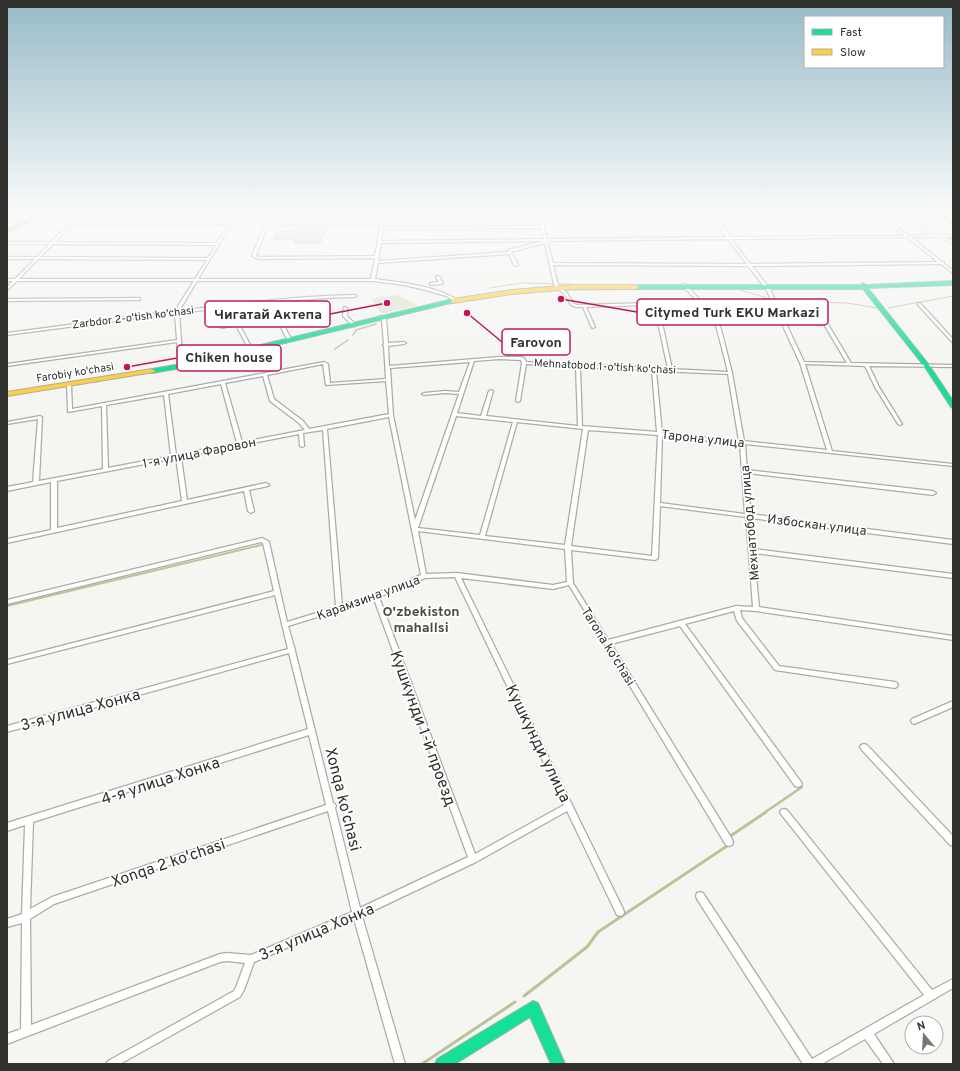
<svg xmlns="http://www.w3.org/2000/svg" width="960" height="1071" font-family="Overpass,sans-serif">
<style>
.green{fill:#dfe3ce}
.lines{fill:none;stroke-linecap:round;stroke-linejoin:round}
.stream-far4{stroke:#bcc29a;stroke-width:1}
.stream-far3{stroke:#bcc29a;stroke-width:1.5}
.stream-far2{stroke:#bcc29a;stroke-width:2}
.stream-far1{stroke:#bcc29a;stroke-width:2.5}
.stream{stroke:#bcc29a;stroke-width:3}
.building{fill:#d7d7d4;stroke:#b6b7b3}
.street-casing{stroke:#abaca9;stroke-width:2.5}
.fast-casing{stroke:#abaca9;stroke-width:2}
.slow-casing{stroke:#abaca9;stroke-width:2}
.street{fill:#fefefd;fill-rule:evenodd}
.fast{fill:#16e098;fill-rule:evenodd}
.slow{fill:#ffcf43;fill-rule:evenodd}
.labels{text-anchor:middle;stroke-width:3.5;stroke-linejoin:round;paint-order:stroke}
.far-street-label{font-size:11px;fill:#32322f;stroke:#fff}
.street-label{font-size:13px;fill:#32322f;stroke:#fff}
.neighbourhood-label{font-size:14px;font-weight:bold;fill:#494b44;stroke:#fff}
.near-street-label{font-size:16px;fill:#32322f;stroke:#fff}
.leader{fill:none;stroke:#c2185b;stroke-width:1.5}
.callout-dot{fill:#c2185b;stroke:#fff;stroke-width:1.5}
.callout{fill:#fff;stroke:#c2185b;stroke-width:1.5}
.callout-label{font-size:14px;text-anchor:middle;font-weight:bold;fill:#32322f}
</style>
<rect width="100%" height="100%" fill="#f5f6f2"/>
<!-- green -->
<path class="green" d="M397,295L418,305L382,314L375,305L372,298Z"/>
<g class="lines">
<!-- stream-far4 -->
<g class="stream-far4">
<path d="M490,288L521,283L571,284"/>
<path d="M565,290L737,289L767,298"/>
<path d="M778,301L847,303L878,308"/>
<path d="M888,308L953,296"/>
</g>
<!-- stream-far3 -->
<g class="stream-far3">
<path d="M353,335L356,330L376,324"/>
<path d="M335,349L348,340"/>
</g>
<!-- stream-far2 -->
<path class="stream-far2" d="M7,606L261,545"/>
<!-- stream-far1 -->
<path class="stream-far1" d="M764,813L802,787"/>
<!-- stream -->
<g class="stream">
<path d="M729,837L766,812"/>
<path d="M524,996L587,947L598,932L730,844"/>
<path d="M422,1064L515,1002"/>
</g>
</g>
<!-- building -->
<path class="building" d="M301,227H327L320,243H294L296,239H274L278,231H299Z"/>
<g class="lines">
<defs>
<g id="street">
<path d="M80,213H83L74,223L230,222L235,213H238L198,279H371L375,258L258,259L252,256L264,226L268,223L381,222L382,213H385L383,227L541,226L538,213H541L542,220L714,219L711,213H714L717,219L883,218L877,213H880L909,236L929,235L916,226V224H917L933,235H953V237H945L953,242V244L941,237H911L942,262H944V264L953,270V273L941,264L752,266L770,289L804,362L847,363L819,316L821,315L823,316L851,363L953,365V367L869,366L879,387L902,424L900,425L898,424L875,387L865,366L805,364L832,451L953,464V466L745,444L747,470L933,491L936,493L933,495L747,473L751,514L953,540V544L751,518L754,549L953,574V578L754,553L759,607L953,636V640L756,611L740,610L742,618L779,666L895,682L897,683L898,685L897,687L895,688L775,670L737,621L734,611L685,624L801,782L802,784L801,786L798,787L795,786L680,626L611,644L732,839L733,842L732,845L729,846L726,845L569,585L553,589L461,578L623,909L624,912L623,915L620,916L617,915L567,811L476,862L362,916L405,1064H395L354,919L254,962L244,990L240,997L120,1064H106L108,1061L234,991L236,987L245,963L227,961L220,962L7,1044V1034L21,1029L22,923L7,927V919L22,914L25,825L7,831V823L308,729L289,653L7,732V726L288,649L275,595L7,664V660L274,591L263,543L261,542L7,604V600L262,538L268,541L269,542L287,622L336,607L323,430L303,433L304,446L302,447L300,446L299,434L181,457L187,500L266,483L268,484L269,485L268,486L249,490L254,511L253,512L251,513L248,511L244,491L7,543V539L51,530V482L7,491V487L33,482L38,419L7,424V422L40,416L42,417L39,481L103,469L102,406L68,412L67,383H71V384L72,409L324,362L328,364L330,383L386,379L384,346L383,345L384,344L382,320L378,317L380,316L386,319L388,343L404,342L406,343L404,344L388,346L389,366L499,357H521L524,358L526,362L652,368L654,367L656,368L668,369L656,313L647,305L586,307L595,327L592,328L583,307H576L571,305L565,295L554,285L545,243L511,252L518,265L516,266L514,265L509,254L378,263L375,279C402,283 432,285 456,299L457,300L455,301L446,296L426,290L404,285L373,281H197L179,311C238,303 296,296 355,295L357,296L355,297C296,298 238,306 179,313L183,366L181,367L179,366L177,342L7,366V364L177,340L175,313L7,335V333L175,311L194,281H17L7,290V287L13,281H7V279H15L35,259H7V257H37L49,244H7V242H51L69,225V223H70ZM885,220L905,236L730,237L719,221ZM716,221L726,237L547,239L543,222ZM229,224L217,243L55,242L72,225ZM381,224L375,256L259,257L256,256L267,226L270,225ZM541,228L544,239L381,241L383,229ZM907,237L938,262L750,264L731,239ZM728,239L747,264L553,263L547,241ZM544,241L508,250V252L378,261L381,243ZM53,244L216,245L208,258L40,257ZM38,259L207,260L195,279H19ZM553,265L748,266L766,289L800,363L827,450L744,441L732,373L721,329L715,316L685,284L682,285L712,317L717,329L728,372L672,369L660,313L649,303L577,305L573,303L567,293L558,285ZM499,359L521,360L522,363L516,401L518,402L520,401L526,364L576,367L578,426L486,416L493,391L491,390L489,391L481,416L457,413L474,361ZM470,362L459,392L445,391L424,393L422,394L424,395L445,393L459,394L415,520L393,415L390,368ZM323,364L326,385L386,381L389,414L309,429L303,421L274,399L267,375ZM580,367L652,370L657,432L582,426ZM656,371L728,374L739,441L662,433ZM263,376L270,401L299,423L305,430L242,442L225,383ZM221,384L237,443L176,455L168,394ZM164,395L171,456L108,468L106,405ZM456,416L513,422L480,535L418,528ZM389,417L421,575L374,594L342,605L327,429ZM517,422L583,429L565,545L485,536ZM588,430L658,435L652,556L571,546ZM662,436L740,444L745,514L660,503ZM176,458L182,501L57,528V481ZM660,506L746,517L753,607L736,606L608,640L573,583L571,550L655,560L657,559L658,558ZM418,531L565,549L567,582L553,585L457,573L426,574ZM455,577L564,805L475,854L379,597L425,578ZM374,599L468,857L360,908L335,808L336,806L335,804L333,803L295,651V650L288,626L337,611H341L342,609ZM309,735L326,805L52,897L30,909L33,822ZM328,811L352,912L251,955L227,953L220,954L31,1025L30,919L54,904Z"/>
<path d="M437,276H439L443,283L442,284L430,285V283L439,282L436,277Z"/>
<path d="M139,298H140V300L7,301V299Z"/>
<path d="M918,303H920L953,339V342H952L918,305Z"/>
<path d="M344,307L347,308V316L355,324V326H353L343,316Z"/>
<path d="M276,315L279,316L291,339L290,340L287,339L275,316Z"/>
<path d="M237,323L239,324L253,350L252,351H250L249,350L236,325L222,328L220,327Z"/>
<path d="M953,701V707L914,724L912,723L911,721L912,719Z"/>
<path d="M864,744L867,745L953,836V846L950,845L861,749L860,747L861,745Z"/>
<path d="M784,809L787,810L932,990L953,979V988L874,1034L894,1064H883L865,1039L822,1064H803L697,899L696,896L697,893L700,892L703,893L812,1059L924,995L781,814L780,812L781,810Z"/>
</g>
<g id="fast">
<path d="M40,213H46L7,232V229L23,222L7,219V217L27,220Z"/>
<path d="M932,213H938L953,221V224Z"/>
<path d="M953,281V285L868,288L929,365L953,401V408L951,407L925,367L863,289H636L633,287L636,285H861L863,283L866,285Z"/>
<path d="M453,299L455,300V302L181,368L152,373L149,371L152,369L181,364Z"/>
<path d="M533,1001L538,1003L565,1064H551L530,1017L455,1064H435L437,1059Z"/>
</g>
<g id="slow">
<path d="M572,285H636L639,287L636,289H572L512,294L453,303L450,301L453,299L512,290Z"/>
<path d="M152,369L155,371L154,372L7,396V392Z"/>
</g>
</defs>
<!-- street casing -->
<use href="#street" class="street-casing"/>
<!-- fast casing -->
<use href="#fast" class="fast-casing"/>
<!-- slow casing -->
<use href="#slow" class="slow-casing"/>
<!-- street -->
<use href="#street" class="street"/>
<!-- fast -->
<use href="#fast" class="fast"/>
<!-- slow -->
<use href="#slow" class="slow"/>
</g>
<!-- sky -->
<linearGradient id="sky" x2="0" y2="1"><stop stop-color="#96bac9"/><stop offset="0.59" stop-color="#fafbf9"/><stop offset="1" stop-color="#fafbf9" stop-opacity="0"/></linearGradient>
<rect width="960" height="363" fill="url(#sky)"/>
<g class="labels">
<!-- far-street labels -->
<g class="far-street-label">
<text transform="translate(133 317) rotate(-7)" y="4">Zarbdor 2-o'tish ko'chasi</text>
<text transform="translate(605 366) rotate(3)" y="4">Mehnatobod 1-o'tish ko'chasi</text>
<text transform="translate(75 372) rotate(-9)" y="4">Farobiy ko'chasi</text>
</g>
<!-- street labels -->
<g class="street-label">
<text transform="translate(703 438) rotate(6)" y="5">Тарона улица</text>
<text transform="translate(199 452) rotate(-11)" y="5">1-я улица Фаровон</text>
<text transform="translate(749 523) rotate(-95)" y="5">Мехнатобод улица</text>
<text transform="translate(817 524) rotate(7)" y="5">Избоскан улица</text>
<text transform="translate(368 597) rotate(-20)" y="5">Карамзина улица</text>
<text transform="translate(609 646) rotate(58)" y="5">Tarona ko'chasi</text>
</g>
<!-- neighbourhood labels -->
<g class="neighbourhood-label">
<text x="421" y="616">O'zbekiston<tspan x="421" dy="16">mahallsi</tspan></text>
</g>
<!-- near-street labels -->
<g class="near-street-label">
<text transform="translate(80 709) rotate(-15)" y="6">3-я улица Хонка</text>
<text transform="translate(424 728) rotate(70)" y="6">Кушкунди 1-й проезд</text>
<text transform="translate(539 743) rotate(64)" y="6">Кушкунди улица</text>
<text transform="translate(160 780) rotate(-18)" y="6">4-я улица Хонка</text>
<text transform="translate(344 799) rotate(76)" y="6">Xonqa ko'chasi</text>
<text transform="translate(168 862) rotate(-19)" y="6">Xonqa 2 ko'chasi</text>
<text transform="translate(316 931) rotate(-23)" y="6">3-я улица Хонка</text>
</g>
</g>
<!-- callouts -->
<path class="leader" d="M561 299L637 312M387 303L330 314M467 313L502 342M127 367L177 358"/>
<g class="callout-dot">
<circle cx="561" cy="299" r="4"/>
<circle cx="387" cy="303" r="4"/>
<circle cx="467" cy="313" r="4"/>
<circle cx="127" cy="367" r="4"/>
</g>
<g class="callout">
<rect x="637" y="299" width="191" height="26" rx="4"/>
<rect x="205" y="301" width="125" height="26" rx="4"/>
<rect x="502" y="329" width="68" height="26" rx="4"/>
<rect x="177" y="345" width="104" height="26" rx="4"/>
</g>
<g class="callout-label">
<text x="732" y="317">Citymed Turk EKU Markazi</text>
<text x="268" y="319">Чигатай Актепа</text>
<text x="536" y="347">Farovon</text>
<text x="229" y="362">Chiken house</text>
</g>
<!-- border -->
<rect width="960" height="1071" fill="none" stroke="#32322f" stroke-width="16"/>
<!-- legend -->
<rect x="804" y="16" width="140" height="52" fill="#ffffff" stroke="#adadac"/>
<rect x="812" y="29" width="20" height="6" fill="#16e098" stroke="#adadac"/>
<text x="840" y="36" font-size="12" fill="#32322f">Fast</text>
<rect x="812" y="49" width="20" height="6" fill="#ffcf43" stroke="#adadac"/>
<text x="840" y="56" font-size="12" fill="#32322f">Slow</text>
<!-- north arrow -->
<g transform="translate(924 1035) rotate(342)"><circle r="19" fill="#ffffff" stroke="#adadac"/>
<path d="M0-3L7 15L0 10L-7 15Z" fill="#767773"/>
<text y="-6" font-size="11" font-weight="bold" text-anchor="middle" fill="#32322f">N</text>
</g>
</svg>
